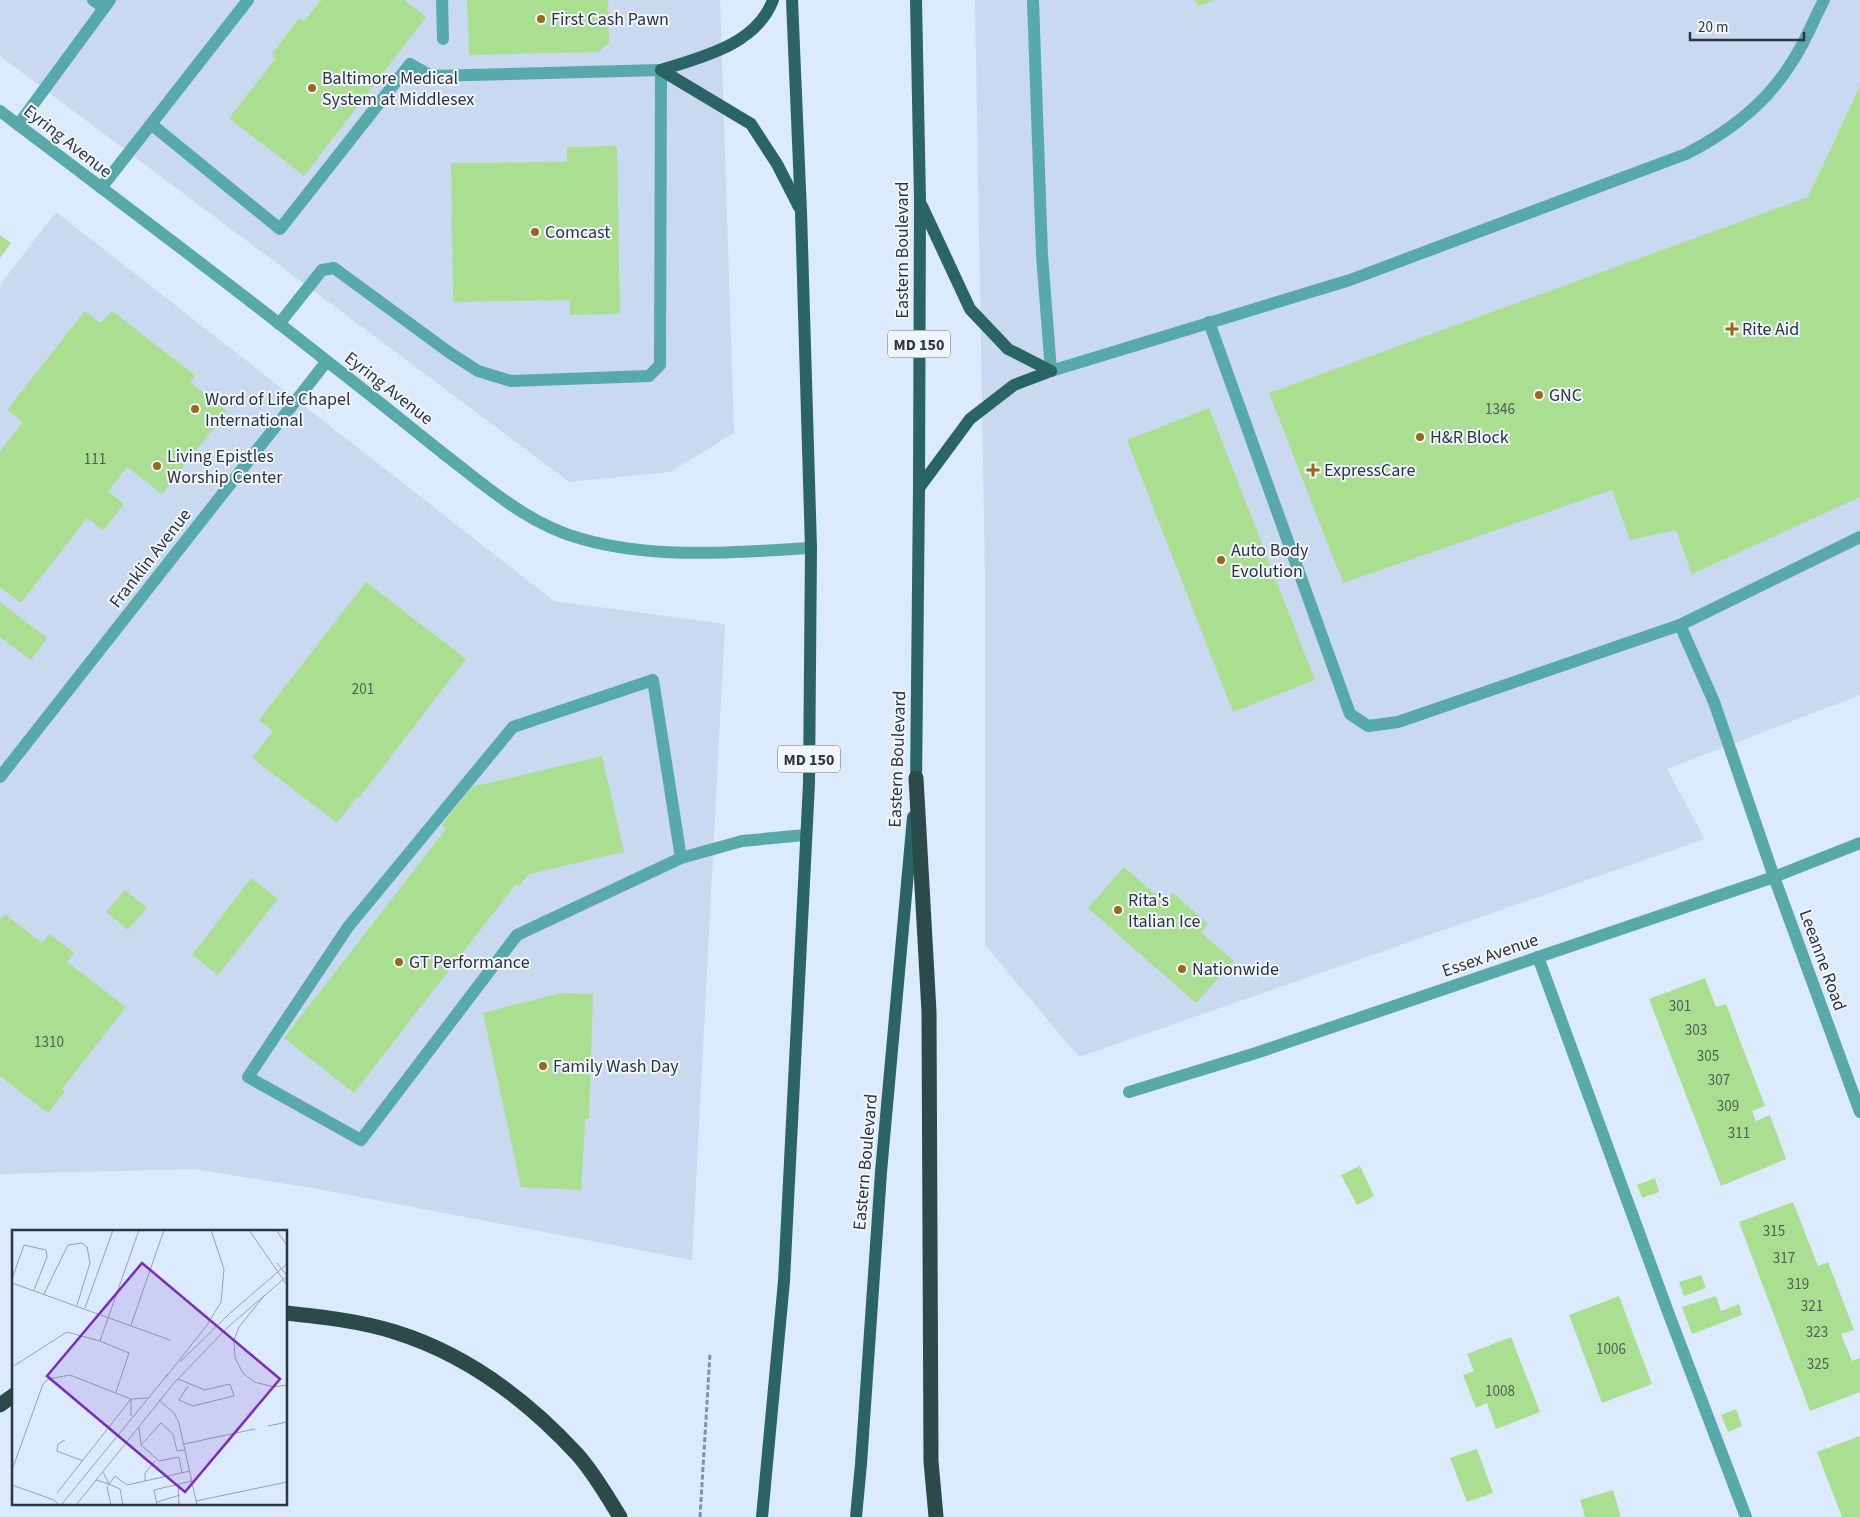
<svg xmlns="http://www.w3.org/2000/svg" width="1860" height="1517" font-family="'Source Sans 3',sans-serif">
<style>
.built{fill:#c8d9f0}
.building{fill:#aadf92}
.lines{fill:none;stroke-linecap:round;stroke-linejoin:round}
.path{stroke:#8490a0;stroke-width:3;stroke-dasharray:5 2.5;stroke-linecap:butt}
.minor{stroke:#58a9aa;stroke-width:12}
.major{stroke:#2a6465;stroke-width:12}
.highway{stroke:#2c4a4a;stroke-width:15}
.poi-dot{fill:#976918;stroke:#f1f6fd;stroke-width:2}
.labels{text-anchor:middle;stroke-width:4;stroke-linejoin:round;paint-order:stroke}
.number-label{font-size:15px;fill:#4c6056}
.shield{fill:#f1f6fd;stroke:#676f7a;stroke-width:1}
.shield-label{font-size:16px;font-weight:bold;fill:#2c3542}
.poi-label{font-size:18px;fill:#2c3542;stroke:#f1f6fd;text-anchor:start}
.street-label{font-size:18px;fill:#2c3542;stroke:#f1f6fd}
.inset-road{fill:none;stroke:#95a2b2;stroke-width:1}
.view{fill:#7b2cbf;fill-opacity:0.15;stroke:#7b2cbf;stroke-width:2.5}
.inset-edge{fill:none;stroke:#2c3542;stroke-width:2.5}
</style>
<rect width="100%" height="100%" fill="#dbeafd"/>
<!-- built -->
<g class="built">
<path d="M0,0H720L734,433L670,472L569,482L0,56Z"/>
<path d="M975,0H1860V695L1667,769L1705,839L1079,1057L985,945V577Z"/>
<path d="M56,212L554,601L725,624L692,1260L313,1188L194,1169L0,1174V285Z"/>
</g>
<!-- building -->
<g class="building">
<path d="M321,0H404L426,17L304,176L229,118L276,58L272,54L299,18L304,21Z"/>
<path d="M467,0H608L609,43L598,52L469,55Z"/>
<path d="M1195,0H1215L1198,6Z"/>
<path d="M1860,86V497L1692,574L1676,530L1630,540L1612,490L1343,583L1269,393L1808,197Z"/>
<path d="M617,146L620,314L570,315V300L453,302L451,163L567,162V147Z"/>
<path d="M0,235L11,243L0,258Z"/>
<path d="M85,311L100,323L112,311L196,376L190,382L227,411L162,494L127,467L108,491L124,504L103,531L87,518L21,603L0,587V451L23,422L7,410Z"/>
<path d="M1209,408L1315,680L1233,712L1127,440Z"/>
<path d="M366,582L466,659L359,798L357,797L337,823L252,758L273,731L259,720Z"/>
<path d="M0,602L47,638L31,660L0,637Z"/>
<path d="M602,756L624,852L529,874L519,886L516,884L354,1093L284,1038L446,829L442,825L472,787Z"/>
<path d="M1124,867L1164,902L1173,893L1208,924L1201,933L1234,961L1196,1003L1088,908Z"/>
<path d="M251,878L278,899L218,975L192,955Z"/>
<path d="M125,890L147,908L128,930L106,912Z"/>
<path d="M5,914L42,943L49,934L74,953L67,962L126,1007L62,1089L65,1091L48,1113L0,1076V920Z"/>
<path d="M1705,978L1716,1007L1726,1004L1765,1106L1752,1111L1756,1121L1770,1115L1786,1159L1721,1186L1649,999Z"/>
<path d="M561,993L593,994L589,1119H585L581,1190L521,1187L483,1013Z"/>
<path d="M1360,1166L1374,1196L1357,1205L1341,1175Z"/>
<path d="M1655,1178L1659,1192L1642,1198L1637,1185Z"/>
<path d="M1793,1202L1818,1266L1828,1262L1854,1330L1841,1334L1852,1361L1860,1358V1392L1810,1411L1739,1222Z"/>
<path d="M1701,1275L1706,1288L1684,1296L1679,1282Z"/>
<path d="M1619,1296L1652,1384L1602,1403L1569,1315Z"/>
<path d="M1716,1296L1721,1311L1739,1304L1742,1315L1692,1334L1682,1307Z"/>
<path d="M1511,1337L1540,1412L1496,1429L1487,1403L1476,1408L1463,1375L1474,1371L1467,1354Z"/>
<path d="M1736,1409L1742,1426L1728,1432L1721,1415Z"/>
<path d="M1860,1436V1517H1842L1817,1452Z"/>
<path d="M1477,1449L1493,1493L1467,1502L1450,1458Z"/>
<path d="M1613,1490L1621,1517H1585L1580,1500Z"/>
</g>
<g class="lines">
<!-- path -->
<path class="path" d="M700,1517L710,1354"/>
<!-- minor -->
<g class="minor">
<path d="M93,0L104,8"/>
<path d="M442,0L443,39"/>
<path d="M1033,0L1042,255L1051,371L1350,280L1686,154C1727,133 1765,105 1790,65C1804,45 1813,21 1824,0"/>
<path d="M0,111C109,194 220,276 328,362C367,392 405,423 444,454C487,487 529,525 582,539C656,560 736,552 811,548"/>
<path d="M151,124L280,229L410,64L431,76L661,70L660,365L649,376L511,381L478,371L450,353L334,268L322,270L279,324"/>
<path d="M18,125L110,0"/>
<path d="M101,188L248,0"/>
<path d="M1209,322L1350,714L1368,726L1398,722L1680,625L1714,702L1774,877L1860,1112"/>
<path d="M1680,625L1860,537"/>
<path d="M0,777L327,361"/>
<path d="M681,858L653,680L513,727L348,927L248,1077L361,1140L517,935L681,858L742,841L805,835"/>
<path d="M1538,957L1668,1312L1746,1517"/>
<path d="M1129,1092L1256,1053L1774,877L1860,843"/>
</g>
<!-- major -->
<g class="major">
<path d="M661,70L751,124L777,164L799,207"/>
<path d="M661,70C702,57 756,45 773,0"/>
<path d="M922,206L970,309L1008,349L1051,371"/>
<path d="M919,488L970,419L1014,385L1051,371"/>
<path d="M916,787L919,488L920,200L916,0"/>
<path d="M762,1517L784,1281L809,783L811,548L801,212L792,0"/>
<path d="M856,1517L861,1464L881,1172L913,817"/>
</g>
<!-- highway -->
<g class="highway">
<path d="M916,778L929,1012L931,1461L936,1517"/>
<path d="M286,1313C323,1317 360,1321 395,1332C466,1354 527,1400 577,1454C594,1473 607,1496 620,1517"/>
<path d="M0,1405L14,1395"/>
</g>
</g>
<!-- markers -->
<g class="poi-dot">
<circle cx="541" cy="19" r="5"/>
<circle cx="312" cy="88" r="5"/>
<circle cx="535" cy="232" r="5"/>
<path d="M1729.5 321.5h5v5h5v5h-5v5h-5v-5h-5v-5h5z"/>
<circle cx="1539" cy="395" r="5"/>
<circle cx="195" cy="409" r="5"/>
<circle cx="1420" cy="437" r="5"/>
<circle cx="157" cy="466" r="5"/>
<path d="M1310.5 462.5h5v5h5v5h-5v5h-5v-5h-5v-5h5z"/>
<circle cx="1221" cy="560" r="5"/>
<circle cx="1118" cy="910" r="5"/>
<circle cx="399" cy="962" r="5"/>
<circle cx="1182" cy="969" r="5"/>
<circle cx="543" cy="1066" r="5"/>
</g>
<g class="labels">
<!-- number labels -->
<g class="number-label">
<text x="1500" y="414">1346</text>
<text x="95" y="464">111</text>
<text x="363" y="694">201</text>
<text x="1680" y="1011">301</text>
<text x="1696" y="1035">303</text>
<text x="49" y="1047">1310</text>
<text x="1708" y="1061">305</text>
<text x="1719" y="1085">307</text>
<text x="1728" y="1111">309</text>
<text x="1739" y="1138">311</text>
<text x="1774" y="1236">315</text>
<text x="1784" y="1263">317</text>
<text x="1798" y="1289">319</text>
<text x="1812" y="1311">321</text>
<text x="1817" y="1337">323</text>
<text x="1611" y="1354">1006</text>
<text x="1818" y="1369">325</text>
<text x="1500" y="1396">1008</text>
</g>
<!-- shield labels -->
<g class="shield">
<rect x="888" y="330.5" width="62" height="27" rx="4"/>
<rect x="778" y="745.5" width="62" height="27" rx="4"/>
</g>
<g class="shield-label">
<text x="919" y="350">MD 150</text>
<text x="809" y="765">MD 150</text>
</g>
<!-- poi labels -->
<g class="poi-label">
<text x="551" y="25">First Cash Pawn</text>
<text x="322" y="84">Baltimore Medical<tspan x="322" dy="21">System at Middlesex</tspan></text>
<text x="545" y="238">Comcast</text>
<text x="1742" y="335">Rite Aid</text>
<text x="1549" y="401">GNC</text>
<text x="205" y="405">Word of Life Chapel<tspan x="205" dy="21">International</tspan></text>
<text x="1430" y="443">H&amp;R Block</text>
<text x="167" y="462">Living Epistles<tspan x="167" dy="21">Worship Center</tspan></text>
<text x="1324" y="476">ExpressCare</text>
<text x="1231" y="556">Auto Body<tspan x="1231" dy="21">Evolution</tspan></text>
<text x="1128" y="906">Rita's<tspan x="1128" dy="21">Italian Ice</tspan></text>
<text x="409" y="968">GT Performance</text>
<text x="1192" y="975">Nationwide</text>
<text x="553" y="1072">Family Wash Day</text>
</g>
<!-- street labels -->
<g class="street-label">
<text transform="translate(68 141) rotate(38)" y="6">Eyring Avenue</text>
<text transform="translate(902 250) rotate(-90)" y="6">Eastern Boulevard</text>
<text transform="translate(389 388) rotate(38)" y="6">Eyring Avenue</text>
<text transform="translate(150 558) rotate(-52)" y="6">Franklin Avenue</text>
<text transform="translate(897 759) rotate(-88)" y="6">Eastern Boulevard</text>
<text transform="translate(1490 955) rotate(-19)" y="6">Essex Avenue</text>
<text transform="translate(1823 960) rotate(70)" y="6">Leeanne Road</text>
<text transform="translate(865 1162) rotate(-85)" y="6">Eastern Boulevard</text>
</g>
</g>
<!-- overview -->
<g transform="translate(12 1230)">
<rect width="275" height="275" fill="#dbeafd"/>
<path class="inset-road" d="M237,0L275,55M264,0L275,15M265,33L275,46M0,49L12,15L34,20L35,27L22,60M0,53L158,110M32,64L56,15L70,13L75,17L78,33L65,75M252,66L227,97L222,110L223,128L231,143L242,152L262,157L275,155M73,78L101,0M119,95L152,0M168,132L217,84L275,34M0,137L55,102L88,111M154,147L195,95L209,72L212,39L199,0M166,149L193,160L218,154L222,166L181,176L167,170L176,156M104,162L117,123L88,111L127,0M147,170L162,183L167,193L185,275M119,186V169L136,168M256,196L275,192M127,198L129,215M53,210L46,214L45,221L71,231M172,214L243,199M143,231L133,243V251L178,241M0,240L31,154L36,149L58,145L119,169L45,263M170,243L167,227L147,231L129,215L149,193L161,204L165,221L173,220M84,250L97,254L91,242M97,254L108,259L111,275M0,255L42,270L47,275M166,255L167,275M184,271L275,252M145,272L168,265M49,275L156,144M64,275L162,153L216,97L274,47M99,275L95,257L103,246L115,255L133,251M145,275L142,260L180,251"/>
<path class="view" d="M130,33L268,149L173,262L35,146Z"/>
<rect width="275" height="275" class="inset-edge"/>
</g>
<!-- scale -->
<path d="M1690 32v8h114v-8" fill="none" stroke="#2c3542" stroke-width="2.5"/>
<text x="1698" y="32" font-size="15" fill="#2c3542" stroke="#f1f6fd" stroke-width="4" paint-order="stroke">20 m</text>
</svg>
